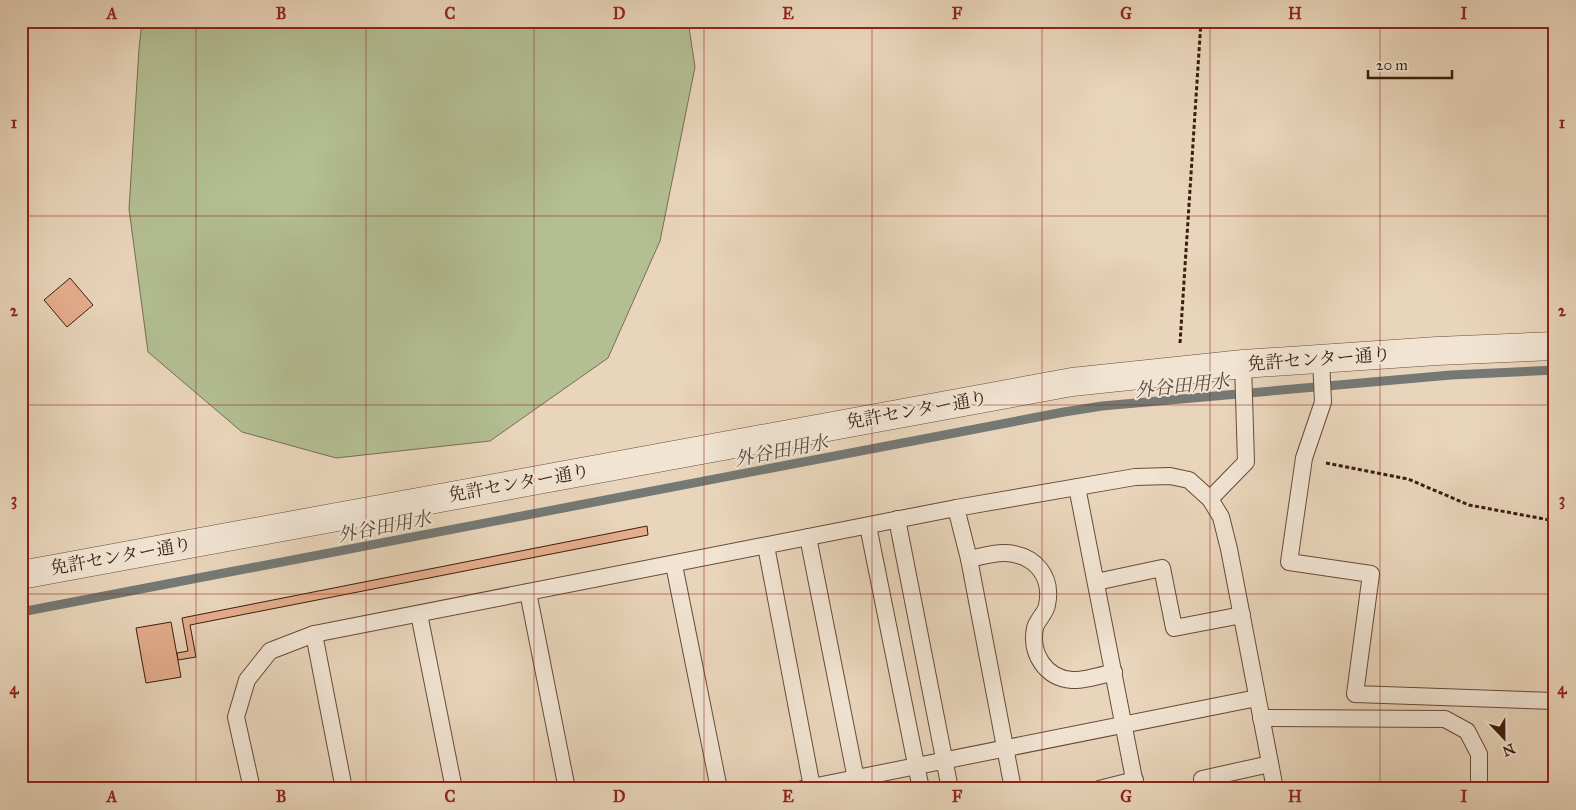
<svg xmlns="http://www.w3.org/2000/svg" width="1576" height="810" font-family="'IM FELL Great Primer','Noto Serif JP',serif">
<style>
.green{fill:#b3be93;stroke:#786e50}
.lines{fill:none;stroke-linecap:round;stroke-linejoin:round}
.stream{stroke:#757975;stroke-width:9}
.building{fill:#e5ad8d;stroke:#3c1d0d}
.service-casing{stroke:#674b38;stroke-width:18}
.tertiary-casing{stroke:#674b38;stroke-width:29}
.path{stroke:#3c1d0d;stroke-width:3;stroke-dasharray:4 2.5;stroke-linecap:butt}
.service{stroke:#f1e4d3;stroke-width:16}
.tertiary{stroke:#f1e4d3;stroke-width:28}
.grid{fill:none;stroke:#8f2418;stroke-width:1;stroke-opacity:0.55}
.labels{text-anchor:middle;stroke-width:4;stroke-linejoin:round;paint-order:stroke}
.street-label{font-size:18px;fill:#3c1d0d;stroke:#f1e4d3}
.water-label{font-size:19px;font-style:italic;fill:#584b41;stroke:#f1e4d3}
.neatline{fill:none;stroke:#8f2418;stroke-width:2}
.grid-label{font-size:16px;text-anchor:middle;font-weight:bold;fill:#8f2418}
</style>
<rect width="100%" height="100%" fill="#e9d5bb"/>
<filter id="stains"><feTurbulence type="fractalNoise" baseFrequency=".004" numOctaves="4"/><feColorMatrix values="0 0 0 0 .2 0 0 0 0 .09 0 0 0 0 .02 0 0 0 .5 -.17"/></filter>
<radialGradient id="worn" r=".72"><stop offset=".6" stop-color="#630" stop-opacity="0"/><stop offset="1" stop-color="#630" stop-opacity=".3"/></radialGradient>
<!-- green -->
<path class="green" d="M142,21H688L695,67L660,241L608,358L490,441L336,458L242,432L148,352L129,209L139,49Z"/>
<g class="lines">
<!-- stream -->
<path class="stream" d="M21,612L1064,412L1102,406L1451,375L1555,370"/>
</g>
<!-- building -->
<g class="building">
<path d="M70,278L93,305L67,327L44,300Z"/>
<path d="M647,526L648,535L190,625L196,657L178,660L177,653L188,651L182,618Z"/>
<path d="M171,622L181,677L146,683L136,628Z"/>
</g>
<g class="lines">
<defs>
<g id="service">
<path d="M1321,360L1323,402L1304,458L1289,562L1371,574L1355,694L1555,701"/>
<path d="M1077,487L1136,789"/>
<path d="M1210,499L1246,462L1243,364"/>
<path d="M956,508L969,559L1013,789"/>
<path d="M897,519L950,789"/>
<path d="M868,526L921,789"/>
<path d="M808,537L858,789"/>
<path d="M766,546L812,787"/>
<path d="M969,559C980,557 994,552 1006,553C1035,555 1053,576 1047,605C1046,613 1037,620 1035,628C1030,653 1045,678 1072,680C1083,681 1102,675 1114,672"/>
<path d="M674,565L719,789"/>
<path d="M1096,582L1162,568L1174,628L1242,615"/>
<path d="M528,592L567,789"/>
<path d="M419,614L454,789"/>
<path d="M314,634L344,789"/>
<path d="M1261,718L1445,719L1467,731L1479,754V789"/>
<path d="M252,789L236,717L247,680L270,651L314,634L956,508L1135,477L1170,476L1189,480L1210,499L1221,517L1229,549L1275,789"/>
<path d="M802,789L1257,698"/>
<path d="M1099,789L1135,780"/>
<path d="M1204,789L1202,779L1270,764"/>
</g>
<path id="tertiary" d="M21,575L1072,382L1243,364L1437,351L1555,346"/>
</defs>
<!-- service casing -->
<use href="#service" class="service-casing"/>
<!-- tertiary casing -->
<use href="#tertiary" class="tertiary-casing"/>
<!-- path -->
<g class="path">
<path d="M1180,343L1201,21"/>
<path d="M1326,463L1408,479L1469,505L1555,521"/>
</g>
<!-- service -->
<use href="#service" class="service"/>
<!-- tertiary -->
<use href="#tertiary" class="tertiary"/>
</g>
<!-- grid -->
<path class="grid" d="M196,21V789M366,21V789M534,21V789M704,21V789M872,21V789M1042,21V789M1210,21V789M1380,21V789M21,216H1555M21,405H1555M21,594H1555"/>
<g class="labels">
<!-- street labels -->
<g class="street-label">
<text transform="translate(1319 359) rotate(-4)" y="6">免許センター通り</text>
<text transform="translate(917 410) rotate(-10)" y="6">免許センター通り</text>
<text transform="translate(519 483) rotate(-10)" y="6">免許センター通り</text>
<text transform="translate(121 556) rotate(-10)" y="6">免許センター通り</text>
</g>
<!-- water labels -->
<g class="water-label">
<text transform="translate(1182 385) rotate(-6)" y="7">外谷田用水</text>
<text transform="translate(781 450) rotate(-11)" y="7">外谷田用水</text>
<text transform="translate(384 526) rotate(-11)" y="7">外谷田用水</text>
</g>
</g>
<!-- margin -->
<rect width="1576" height="810" fill="none" stroke="#e9d5bb" stroke-width="55"/>
<!-- north arrow -->
<g transform="translate(1504 738) rotate(158)" stroke="#f1e4d3" stroke-width="4" paint-order="stroke">
<path d="M0-4L9 19L0 12L-9 19Z" fill="#3c1d0d"/>
<text y="-8" font-size="14" font-weight="bold" text-anchor="middle" fill="#3c1d0d">N</text>
</g>
<!-- scale -->
<path d="M1368 70v8h84v-8" fill="none" stroke="#3c1d0d" stroke-width="2.5"/>
<text x="1376" y="70" font-size="15" fill="#3c1d0d" stroke="#f1e4d3" stroke-width="4" paint-order="stroke">20 m</text>
<rect x="28" y="28" width="1520" height="754" class="neatline"/>
<g class="grid-label">
<text x="112" y="19">A</text>
<text x="281" y="19">B</text>
<text x="450" y="19">C</text>
<text x="619" y="19">D</text>
<text x="788" y="19">E</text>
<text x="957" y="19">F</text>
<text x="1126" y="19">G</text>
<text x="1295" y="19">H</text>
<text x="1464" y="19">I</text>
<text x="14" y="128">1</text>
<text x="1562" y="128">1</text>
<text x="14" y="316">2</text>
<text x="1562" y="316">2</text>
<text x="14" y="505">3</text>
<text x="1562" y="505">3</text>
<text x="14" y="694">4</text>
<text x="1562" y="694">4</text>
<text x="112" y="802">A</text>
<text x="281" y="802">B</text>
<text x="450" y="802">C</text>
<text x="619" y="802">D</text>
<text x="788" y="802">E</text>
<text x="957" y="802">F</text>
<text x="1126" y="802">G</text>
<text x="1295" y="802">H</text>
<text x="1464" y="802">I</text>
</g>
<rect width="100%" height="100%" filter="url(#stains)"/>
<rect width="100%" height="100%" fill="url(#worn)"/>
</svg>
